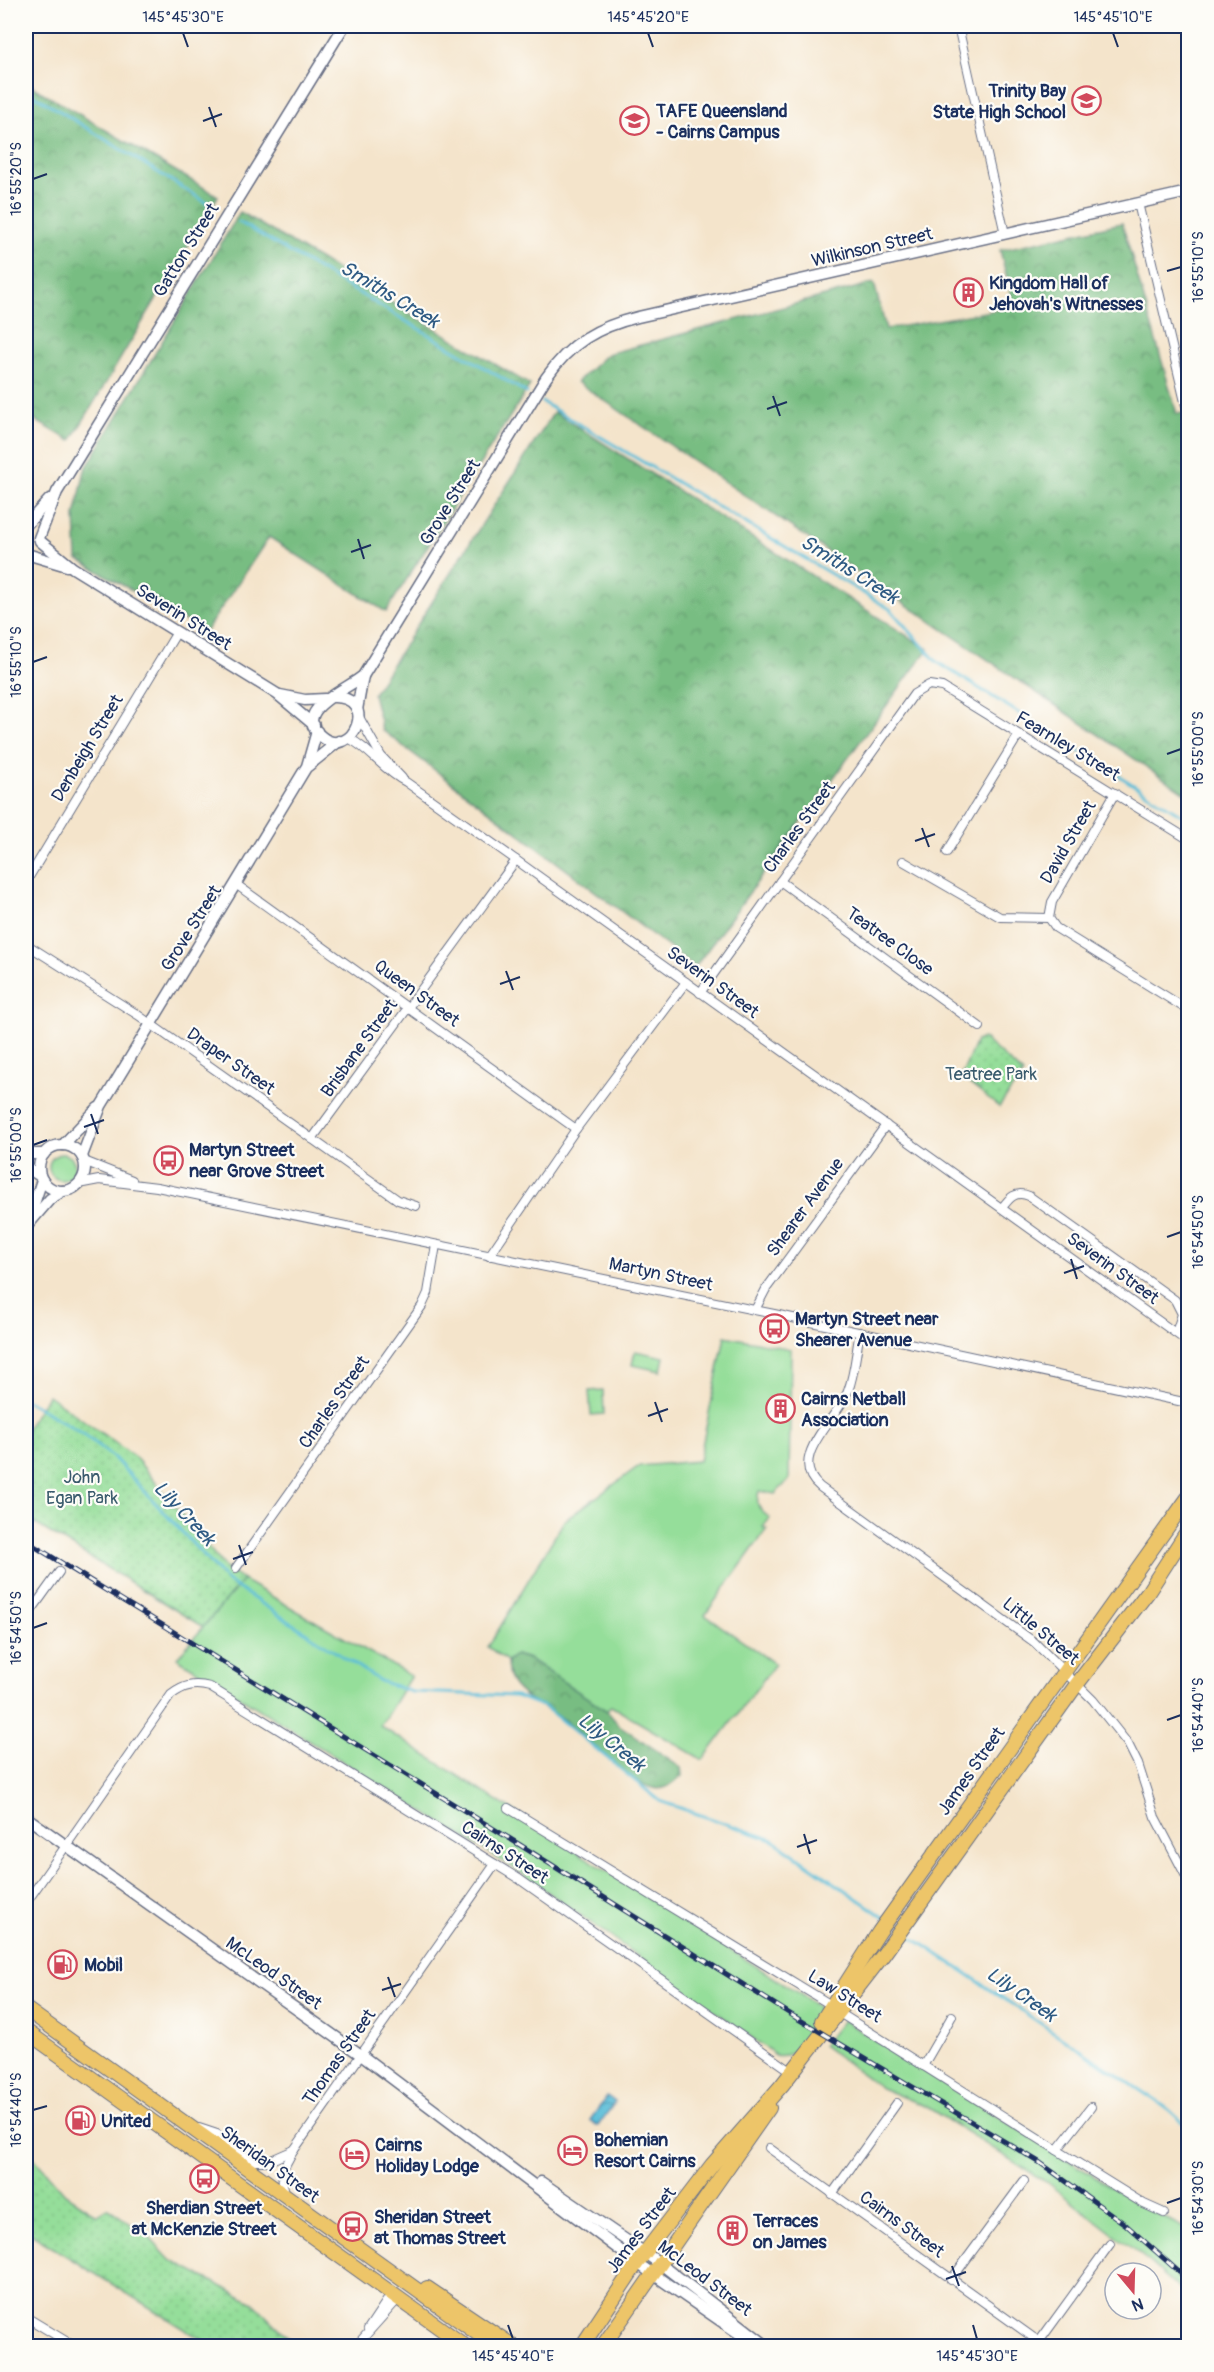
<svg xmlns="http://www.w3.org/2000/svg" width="1214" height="2372" font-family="Pangolin,sans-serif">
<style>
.grass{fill:#95de9a;stroke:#58867c;stroke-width:1.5}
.forest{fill:url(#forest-crowns);stroke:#4a7670;stroke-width:1.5}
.park{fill:url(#park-dots);stroke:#58867c;stroke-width:1.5}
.water{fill:url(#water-waves);stroke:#3a769b;stroke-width:1.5}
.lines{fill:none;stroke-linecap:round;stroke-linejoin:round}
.stream{stroke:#5abdd8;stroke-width:3}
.minor-casing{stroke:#676e84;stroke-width:10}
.tertiary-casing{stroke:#676e84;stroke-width:13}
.primary-casing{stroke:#676e84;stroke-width:16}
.trunk-casing{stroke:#676e84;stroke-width:16}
.minor{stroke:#fff;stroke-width:8}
.tertiary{stroke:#fff;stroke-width:10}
.primary{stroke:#edc569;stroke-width:14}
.trunk{stroke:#edc569;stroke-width:14}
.rail-casing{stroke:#1b2f5e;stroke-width:5}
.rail{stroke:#fdfcf7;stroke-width:3;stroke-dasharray:9;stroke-linecap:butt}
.ticks{fill:none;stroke:#1b2f5e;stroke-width:2}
.labels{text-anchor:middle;stroke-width:4.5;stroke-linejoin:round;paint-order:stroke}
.poi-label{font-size:18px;font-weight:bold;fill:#1b2f5e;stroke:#fdfcf7;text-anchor:start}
.street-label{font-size:18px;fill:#1b2f5e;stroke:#fdfcf7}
.park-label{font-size:18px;fill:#3a5b6d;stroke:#fdfcf7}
.water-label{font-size:20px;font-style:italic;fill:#2e5a83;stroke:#fdfcf7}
.neatline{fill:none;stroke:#1b2f5e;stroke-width:2}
.ticks-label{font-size:15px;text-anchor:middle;fill:#1b2f5e}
</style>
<defs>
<pattern id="forest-crowns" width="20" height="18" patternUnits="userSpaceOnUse" patternTransform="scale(1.5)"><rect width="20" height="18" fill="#78bd82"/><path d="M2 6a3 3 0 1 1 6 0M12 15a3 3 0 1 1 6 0" fill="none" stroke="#629a6e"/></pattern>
<pattern id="park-dots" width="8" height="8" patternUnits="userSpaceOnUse" patternTransform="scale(1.5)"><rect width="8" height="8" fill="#95de9a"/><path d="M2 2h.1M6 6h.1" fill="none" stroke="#80bf87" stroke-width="1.8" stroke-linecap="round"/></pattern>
<pattern id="water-waves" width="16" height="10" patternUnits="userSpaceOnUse" patternTransform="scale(1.5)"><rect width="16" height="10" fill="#5abdd8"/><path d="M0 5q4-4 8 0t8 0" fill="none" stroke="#4a9ab2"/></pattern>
</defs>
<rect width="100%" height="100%" fill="#fdfcf7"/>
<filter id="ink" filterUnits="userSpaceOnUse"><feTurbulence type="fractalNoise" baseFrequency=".0167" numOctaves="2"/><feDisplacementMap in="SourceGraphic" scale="12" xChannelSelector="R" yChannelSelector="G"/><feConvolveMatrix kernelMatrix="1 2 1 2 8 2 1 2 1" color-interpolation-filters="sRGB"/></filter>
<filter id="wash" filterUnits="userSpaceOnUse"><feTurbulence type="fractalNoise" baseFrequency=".008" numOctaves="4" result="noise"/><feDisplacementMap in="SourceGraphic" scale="24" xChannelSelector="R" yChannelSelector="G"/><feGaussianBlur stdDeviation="1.35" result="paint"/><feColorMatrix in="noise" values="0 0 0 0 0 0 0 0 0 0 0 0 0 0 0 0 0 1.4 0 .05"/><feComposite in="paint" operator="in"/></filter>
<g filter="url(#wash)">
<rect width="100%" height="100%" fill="#f4e4cb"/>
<!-- grass -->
<g class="grass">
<circle cx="62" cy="1167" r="13"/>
<path d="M725,1336L791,1349L789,1480L775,1494L759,1491C755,1505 759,1510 770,1518L763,1527L767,1529L705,1615L775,1664L703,1760L611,1706L607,1711L529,1659L515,1655L507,1661L488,1647L564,1521L639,1466L699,1461Z"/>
<path d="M635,1351L664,1357L661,1371L632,1365Z"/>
<path d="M603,1390L604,1414L591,1415L589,1391Z"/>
<path d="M243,1580L411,1676L380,1726L817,2005L820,2017C810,2032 798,2060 776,2055L520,1872L177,1658Z"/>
<path d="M843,2020L1142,2206L1188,2230V2297L1151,2263L1046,2182L927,2107L881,2088L823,2045Z"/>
</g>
<!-- forest -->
<g class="forest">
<path d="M26,83L218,196L71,441L26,415Z"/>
<path d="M240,212L530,385L386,612L269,537L205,632L77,559L75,516L85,470Z"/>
<path d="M1122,223L1177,414L1188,412V795L577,382L607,354L874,283L886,329L1014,307L1000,250Z"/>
<path d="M554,412L928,649L695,967L382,730L373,694Z"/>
<path d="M515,1655L529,1659L607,1711L619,1725L681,1767L682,1776C673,1783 666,1791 653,1788C629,1784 585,1734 561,1718C546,1708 523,1699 512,1683C508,1676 507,1669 507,1661Z"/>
</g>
<!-- park -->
<g class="park">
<path d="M983,1038L1023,1074L999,1107L961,1077L976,1041Z"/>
<path d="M48,1395L135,1457L226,1569L243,1580L203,1627L26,1518V1429Z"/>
<path d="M26,2149L65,2194L97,2215L108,2208L149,2237L170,2260L254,2303L297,2346H212L26,2231Z"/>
</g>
<!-- water -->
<path class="water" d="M607,2096L615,2102L598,2126L590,2120Z"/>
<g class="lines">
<!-- stream -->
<g class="stream">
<path d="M26,90L212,206"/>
<path d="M239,222L527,393"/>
<path d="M542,402L890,609L937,662L1188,819"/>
<path d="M26,1400L82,1433L114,1458L227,1581L380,1681L412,1692L516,1696L545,1707L660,1801L773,1840L885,1918"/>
<path d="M906,1933L1168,2109L1188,2127"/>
</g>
</g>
</g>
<g filter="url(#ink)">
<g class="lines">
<defs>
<g id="minor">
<path d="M958,26L1005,234"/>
<path d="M1138,203L1186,406"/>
<path d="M359,717L381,756L402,778"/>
<path d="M348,738C370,748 383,771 406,782L516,860L1188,1342"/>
<path d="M1115,793L1052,902L1049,918L1056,928L1188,1010"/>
<path d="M947,852L1018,736"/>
<path d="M903,861L1000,917L1049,918"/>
<path d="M780,881L980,1027"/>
<path d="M26,882L177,632"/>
<path d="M237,885L576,1129"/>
<path d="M26,944L138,1015L398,1200L416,1206"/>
<path d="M700,993L914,694L929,685L942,687L1188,839"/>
<path d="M312,1139L516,860"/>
<path d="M84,1161L132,1180"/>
<path d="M78,1184L99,1180L157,1187L774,1314L1188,1403"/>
<path d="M1002,1208C1009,1198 1016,1190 1029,1196L1175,1300L1182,1314L1176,1333"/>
<path d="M489,1256L576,1129L686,982"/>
<path d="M755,1310L766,1289L886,1125"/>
<path d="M860,1332C856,1351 855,1373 848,1391C838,1419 785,1458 820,1487L1034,1642L1093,1700L1128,1744L1138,1764L1155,1817L1188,1880"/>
<path d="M236,1568L422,1306L428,1293L436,1245"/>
<path d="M26,1618L59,1572"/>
<path d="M508,1808L831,2005"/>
<path d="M26,1903L171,1695C184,1685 194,1683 210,1687L519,1879L791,2071"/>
<path d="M838,2012L1057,2150L1144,2204L1164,2213"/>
<path d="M923,2066L952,2016"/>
<path d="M199,2128L217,2134L252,2161H269L294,2150"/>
<path d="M769,2148L1045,2346"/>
<path d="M1057,2150L1091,2107"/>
<path d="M832,2194L897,2103"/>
<path d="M286,2195C279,2175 283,2167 294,2150L495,1864"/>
<path d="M951,2280L1024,2181"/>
<path d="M26,2317L74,2346"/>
<path d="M368,2329L392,2293"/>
<path d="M356,2346L399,2298"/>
<path d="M1036,2346L1110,2244"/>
</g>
<g id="tertiary">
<path d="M26,525L50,499"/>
<path d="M39,538L57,492L344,26"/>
<path d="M40,541L73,568L277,694L314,725"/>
<path d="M30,555L67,566"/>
<path d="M280,695L305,700L325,699"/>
<path d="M333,697C380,696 353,761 322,737C289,711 348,689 363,676L546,378C570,343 597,327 638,317L1188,192"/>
<path d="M357,710L363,676"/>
<path d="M308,766L339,741"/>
<path d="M63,1145L98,1108"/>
<circle cx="62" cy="1168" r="23"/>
<path d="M26,1154H44"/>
<path d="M82,1156L101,1106L307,766L317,731"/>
<path d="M26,1167L40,1176"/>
<path d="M29,1219L42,1180"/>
<path d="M26,1227L50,1199L63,1191"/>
<path d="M26,1817L361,2055L637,2263L757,2346"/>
<path d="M541,2182L661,2264L767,2346"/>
</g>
<g id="primary">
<path d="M822,2021L879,1932L1188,1498"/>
<path d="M605,2343L769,2108"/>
<path d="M582,2346L637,2263L712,2165L782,2085L883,1955L1077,1684L1148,1592L1188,1530"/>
</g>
<g id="trunk">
<path d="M26,2009L495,2346"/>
<path d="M26,2031L465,2346"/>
<path d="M427,2288L513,2346"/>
<path d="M603,2346L611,2335"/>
</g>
</defs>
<!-- minor casing -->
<use href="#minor" class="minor-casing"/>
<!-- tertiary casing -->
<use href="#tertiary" class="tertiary-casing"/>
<!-- primary casing -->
<use href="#primary" class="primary-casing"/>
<!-- trunk casing -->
<use href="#trunk" class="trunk-casing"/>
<!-- minor -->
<use href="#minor" class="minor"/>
<!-- tertiary -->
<use href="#tertiary" class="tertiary"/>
<!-- primary -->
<use href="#primary" class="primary"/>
<!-- trunk -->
<use href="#trunk" class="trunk"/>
<defs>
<path id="rail" d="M26,1541L520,1845L795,2017L1039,2162L1125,2224L1188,2280"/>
</defs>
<!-- rail casing -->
<use href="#rail" class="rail-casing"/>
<!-- rail -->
<use href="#rail" class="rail"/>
</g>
</g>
<!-- ticks -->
<path class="ticks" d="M183,33L188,47M648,33L653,47M1113,33L1118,47M209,107L216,127M203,121L222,114M33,179L47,174M1167,271L1181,267M773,396L780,416M767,409L787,402M358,539L364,559M351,552L371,545M33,662L47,657M1167,754L1181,749M922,828L929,847M915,841L935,834M506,971L513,990M500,984L520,977M91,1114L98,1134M84,1127L104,1120M33,1145L47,1140M1167,1237L1181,1232M1071,1259L1077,1279M1064,1273L1084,1266M655,1402L662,1422M648,1416L668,1409M239,1545L246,1565M233,1559L253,1552M33,1628L47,1623M1167,1720L1181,1715M804,1834L810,1854M797,1847L817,1840M388,1977L395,1997M382,1990L401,1984M33,2110L47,2106M1167,2203L1181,2198M952,2266L959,2286M946,2279L966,2272M508,2325L513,2339M973,2325L977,2339"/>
<!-- icons -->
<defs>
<symbol id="school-ring" viewBox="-11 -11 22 22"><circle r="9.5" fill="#fdfcf7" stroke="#d1495b" stroke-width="1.5"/><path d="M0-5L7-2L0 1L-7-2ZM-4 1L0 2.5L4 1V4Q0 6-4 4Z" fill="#d1495b"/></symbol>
<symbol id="university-ring" viewBox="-11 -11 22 22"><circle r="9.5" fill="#fdfcf7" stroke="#d1495b" stroke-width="1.5"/><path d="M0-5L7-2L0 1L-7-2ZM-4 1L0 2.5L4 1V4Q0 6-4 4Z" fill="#d1495b"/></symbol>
<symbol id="building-ring" viewBox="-11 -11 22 22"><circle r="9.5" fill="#fdfcf7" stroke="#d1495b" stroke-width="1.5"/><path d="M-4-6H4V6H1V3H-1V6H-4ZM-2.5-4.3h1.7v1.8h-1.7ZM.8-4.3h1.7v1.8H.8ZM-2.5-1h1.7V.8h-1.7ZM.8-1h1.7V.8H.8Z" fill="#d1495b"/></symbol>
<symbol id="bus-ring" viewBox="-11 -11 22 22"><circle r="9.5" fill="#fdfcf7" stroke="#d1495b" stroke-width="1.5"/><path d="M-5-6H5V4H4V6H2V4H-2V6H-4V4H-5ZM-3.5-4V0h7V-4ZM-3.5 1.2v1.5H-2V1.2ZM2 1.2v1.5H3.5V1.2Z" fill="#d1495b"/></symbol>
<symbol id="fuel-ring" viewBox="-11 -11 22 22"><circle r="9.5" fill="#fdfcf7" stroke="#d1495b" stroke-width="1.5"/><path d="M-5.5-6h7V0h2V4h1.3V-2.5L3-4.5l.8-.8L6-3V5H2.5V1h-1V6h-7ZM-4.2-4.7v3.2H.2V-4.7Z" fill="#d1495b"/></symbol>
<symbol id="hotel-ring" viewBox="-11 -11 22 22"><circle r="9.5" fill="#fdfcf7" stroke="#d1495b" stroke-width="1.5"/><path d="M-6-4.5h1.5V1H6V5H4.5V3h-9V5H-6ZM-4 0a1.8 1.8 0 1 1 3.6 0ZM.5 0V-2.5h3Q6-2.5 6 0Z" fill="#d1495b"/></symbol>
</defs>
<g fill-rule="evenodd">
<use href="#school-ring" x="1070" y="84" width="33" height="33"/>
<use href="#university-ring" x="618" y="104" width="33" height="33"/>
<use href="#building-ring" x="952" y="276" width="33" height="33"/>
<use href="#bus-ring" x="152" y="1144" width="33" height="33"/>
<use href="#bus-ring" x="758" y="1312" width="33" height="33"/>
<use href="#building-ring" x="764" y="1392" width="33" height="33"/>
<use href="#fuel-ring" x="46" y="1948" width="33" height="33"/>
<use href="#fuel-ring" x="64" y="2104" width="33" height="33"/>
<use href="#hotel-ring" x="556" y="2134" width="33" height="33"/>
<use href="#hotel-ring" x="338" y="2138" width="33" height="33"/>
<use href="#bus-ring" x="188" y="2162" width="33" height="33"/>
<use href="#bus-ring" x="336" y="2210" width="33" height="33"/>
<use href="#building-ring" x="716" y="2214" width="33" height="33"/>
</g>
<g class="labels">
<!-- poi labels -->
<g class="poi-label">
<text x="1066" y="97" text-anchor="end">Trinity Bay<tspan x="1066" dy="21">State High School</tspan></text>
<text x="656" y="117">TAFE Queensland<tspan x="656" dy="21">- Cairns Campus</tspan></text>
<text x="989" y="289">Kingdom Hall of<tspan x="989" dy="21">Jehovah's Witnesses</tspan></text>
<text x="189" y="1156">Martyn Street<tspan x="189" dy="21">near Grove Street</tspan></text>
<text x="795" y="1325">Martyn Street near<tspan x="795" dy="21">Shearer Avenue</tspan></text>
<text x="801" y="1405">Cairns Netball<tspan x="801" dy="21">Association</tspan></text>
<text x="84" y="1971">Mobil</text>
<text x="101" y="2127">United</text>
<text x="594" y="2146">Bohemian<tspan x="594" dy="21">Resort Cairns</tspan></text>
<text x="375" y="2151">Cairns<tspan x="375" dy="21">Holiday Lodge</tspan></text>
<text x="204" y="2214" text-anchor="middle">Sherdian Street<tspan x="204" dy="21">at McKenzie Street</tspan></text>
<text x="374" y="2223">Sheridan Street<tspan x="374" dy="21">at Thomas Street</tspan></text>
<text x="753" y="2227">Terraces<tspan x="753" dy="21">on James</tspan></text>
</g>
<!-- street labels -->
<g class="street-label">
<text transform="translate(872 247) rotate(-13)" y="6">Wilkinson Street</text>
<text transform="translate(186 250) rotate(-58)" y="6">Gatton Street</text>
<text transform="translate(450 502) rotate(-58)" y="6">Grove Street</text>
<text transform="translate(184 617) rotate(32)" y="6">Severin Street</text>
<text transform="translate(1068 746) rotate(31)" y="6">Fearnley Street</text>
<text transform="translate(87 748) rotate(-59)" y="6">Denbeigh Street</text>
<text transform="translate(799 827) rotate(-54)" y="6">Charles Street</text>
<text transform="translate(1068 842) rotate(-60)" y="6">David Street</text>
<text transform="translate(191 928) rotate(-58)" y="6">Grove Street</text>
<text transform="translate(890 941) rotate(36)" y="6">Teatree Close</text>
<text transform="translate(713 982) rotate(36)" y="6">Severin Street</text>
<text transform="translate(417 993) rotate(36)" y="6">Queen Street</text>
<text transform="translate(359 1048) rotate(-54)" y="6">Brisbane Street</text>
<text transform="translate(231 1061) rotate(35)" y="6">Draper Street</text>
<text transform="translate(805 1207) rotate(-54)" y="6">Shearer Avenue</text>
<text transform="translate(1113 1268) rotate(36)" y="6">Severin Street</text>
<text transform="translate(661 1274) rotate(12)" y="6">Martyn Street</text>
<text transform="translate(334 1402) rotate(-55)" y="6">Charles Street</text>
<text transform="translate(1041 1631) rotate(40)" y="6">Little Street</text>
<text transform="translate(971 1771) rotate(-55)" y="6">James Street</text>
<text transform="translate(505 1852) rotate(33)" y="6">Cairns Street</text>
<text transform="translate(274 1973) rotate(35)" y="6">McLeod Street</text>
<text transform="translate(845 1996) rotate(32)" y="6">Law Street</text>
<text transform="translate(339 2057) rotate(-55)" y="6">Thomas Street</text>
<text transform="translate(270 2164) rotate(36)" y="6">Sheridan Street</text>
<text transform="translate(902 2224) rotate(36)" y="6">Cairns Street</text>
<text transform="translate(641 2230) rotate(-53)" y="6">James Street</text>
<text transform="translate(705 2278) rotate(37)" y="6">McLeod Street</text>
</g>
<!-- park labels -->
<g class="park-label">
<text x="991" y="1080">Teatree Park</text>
<text x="82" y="1483">John<tspan x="82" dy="21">Egan Park</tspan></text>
</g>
<!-- water labels -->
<g class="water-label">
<text transform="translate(390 294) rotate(31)" y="7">Smiths Creek</text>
<text transform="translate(850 569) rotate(32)" y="7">Smiths Creek</text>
<text transform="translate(185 1513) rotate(47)" y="7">Lily Creek</text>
<text transform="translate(612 1742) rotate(39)" y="7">Lily Creek</text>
<text transform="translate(1022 1994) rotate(35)" y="7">Lily Creek</text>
</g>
</g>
<!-- margin -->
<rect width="1214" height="2372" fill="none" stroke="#fdfcf7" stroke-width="66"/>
<!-- north arrow -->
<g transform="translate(1133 2291) rotate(161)"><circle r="28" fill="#fdfcf7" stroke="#a3aaba" stroke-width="1.5"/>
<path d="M0-4.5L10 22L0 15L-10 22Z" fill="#d1495b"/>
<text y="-9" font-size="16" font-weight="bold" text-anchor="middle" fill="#1b2f5e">N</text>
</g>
<rect x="33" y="33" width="1148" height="2306" class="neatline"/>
<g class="ticks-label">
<text x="183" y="22">145°45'30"E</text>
<text x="648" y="22">145°45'20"E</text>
<text x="1113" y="22">145°45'10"E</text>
<text transform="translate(16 179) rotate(-90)" y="5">16°55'20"S</text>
<text transform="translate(1198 267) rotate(-90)" y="5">16°55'10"S</text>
<text transform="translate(16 662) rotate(-90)" y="5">16°55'10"S</text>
<text transform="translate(1198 749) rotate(-90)" y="5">16°55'00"S</text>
<text transform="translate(16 1145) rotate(-90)" y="5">16°55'00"S</text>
<text transform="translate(1198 1232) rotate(-90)" y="5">16°54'50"S</text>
<text transform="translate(16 1628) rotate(-90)" y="5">16°54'50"S</text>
<text transform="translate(1198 1715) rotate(-90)" y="5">16°54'40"S</text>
<text transform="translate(16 2110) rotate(-90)" y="5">16°54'40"S</text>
<text transform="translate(1198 2198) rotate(-90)" y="5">16°54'30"S</text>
<text x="513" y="2361">145°45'40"E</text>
<text x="977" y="2361">145°45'30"E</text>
</g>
</svg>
